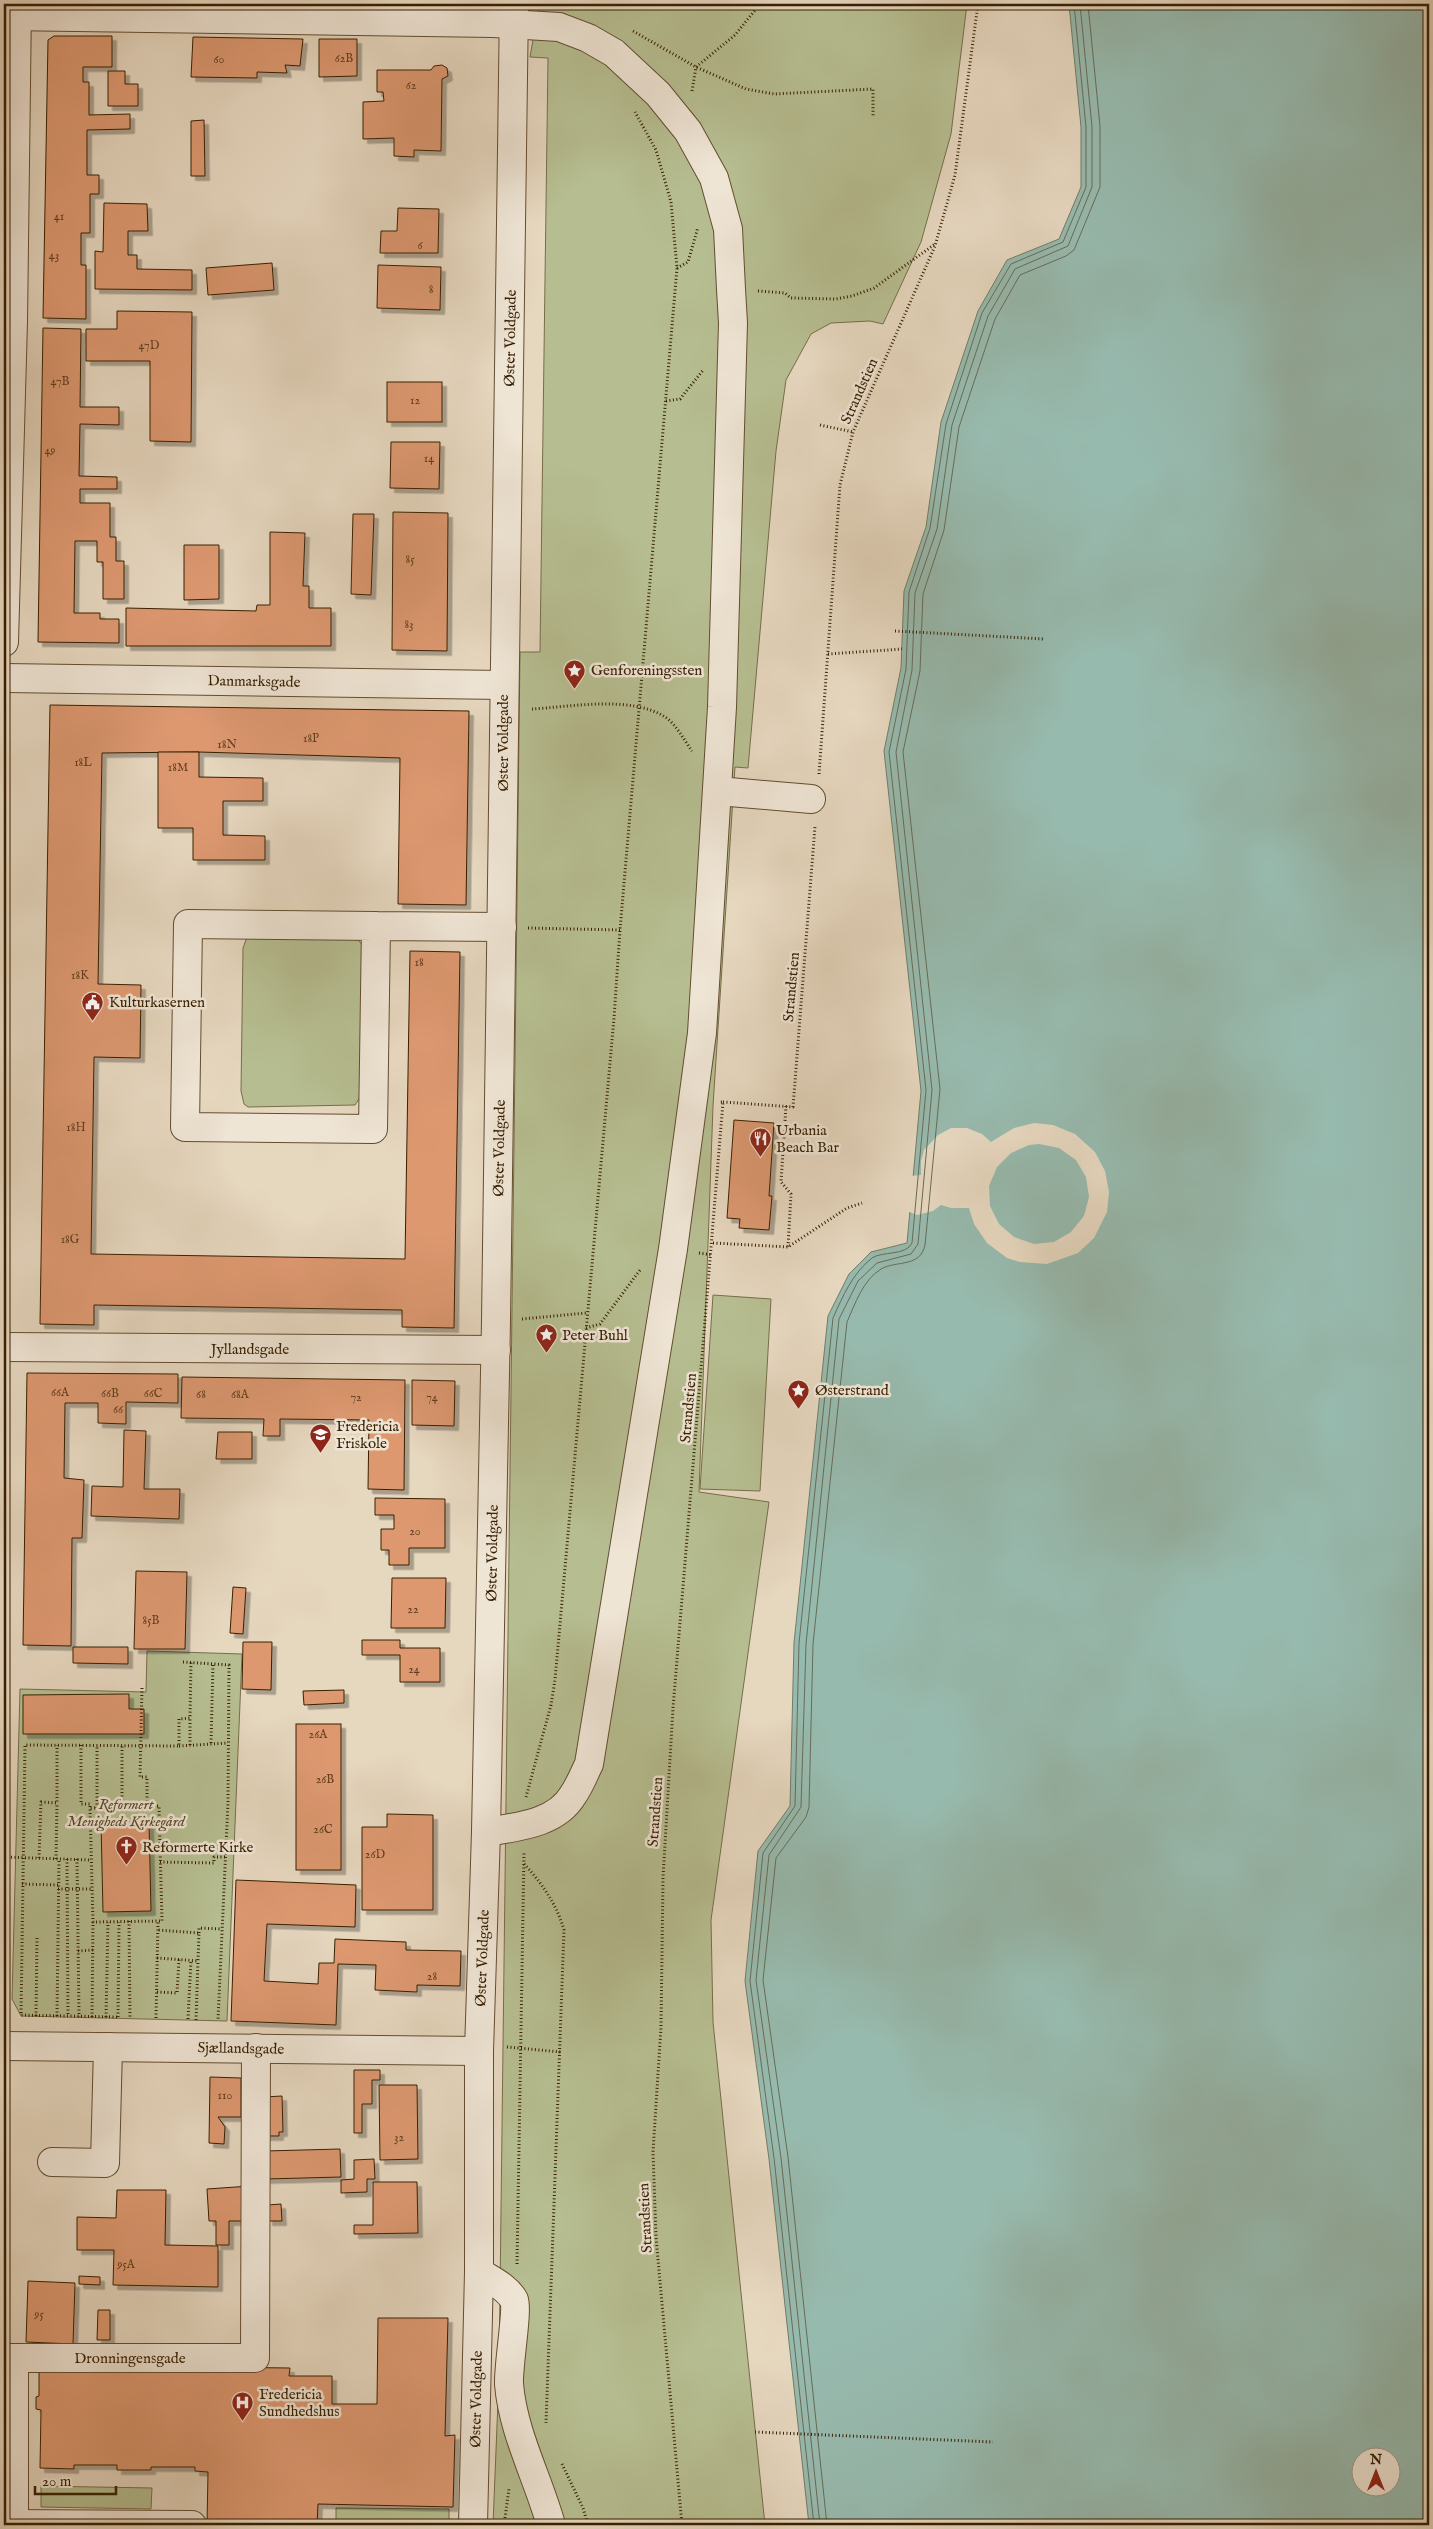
<svg xmlns="http://www.w3.org/2000/svg" width="1433" height="2529" font-family="'IM FELL English',serif">
<style>
.green{fill:#b6be91;stroke:#766e49}
.water{fill:#97baae;stroke:#717c69;fill-rule:evenodd}
.pier{fill:#e6d7bf;fill-rule:evenodd}
.lines{fill:none;stroke-linecap:round;stroke-linejoin:round}
.shore{stroke:#676c58;stroke-width:1}
.building{fill:#dd9870;stroke:#371f01;filter:url(#shadow)}
.minor-casing{stroke:#634d30;stroke-width:30}
.path{stroke:#371f01;stroke-width:3;stroke-dasharray:1 2.5;stroke-linecap:butt}
.minor{stroke:#efe5d5;stroke-width:28}
.labels{text-anchor:middle;stroke-width:5;stroke-linejoin:round;paint-order:stroke}
.number-label{font-size:12px;fill:#603d1d}
.street-label{font-size:15px;fill:#371f01;stroke:#efe5d5}
.poi-label{font-size:15px;fill:#371f01;stroke:#efe5d5;text-anchor:start}
.park-label{font-size:15px;font-style:italic;fill:#574725;stroke:#efe5d5}
</style>
<defs>
<filter id="shadow"><feDropShadow dx="4.5" dy="4.5" stdDeviation="0" flood-color="#0004"/></filter>
</defs>
<rect width="100%" height="100%" fill="#e6d7bf"/>
<filter id="stains"><feTurbulence type="fractalNoise" baseFrequency=".004" numOctaves="4"/><feColorMatrix values="0 0 0 0 .2 0 0 0 0 .09 0 0 0 0 .02 0 0 0 .5 -.17"/></filter>
<radialGradient id="worn" r=".72"><stop offset=".6" stop-color="#630" stop-opacity="0"/><stop offset="1" stop-color="#630" stop-opacity=".3"/></radialGradient>
<!-- green -->
<g class="green">
<path d="M601,4H967L951,134L921,242L883,324L870,321L831,323L811,334L786,380L776,451L748,768L735,767L713,1106L699,1492L769,1502L711,1920L713,2022L765,2525H493L499,2376L520,652H540L548,58L530,57L539,5Z"/>
<path d="M247,937L357,938L365,949L361,1096L355,1105L248,1107L244,1104L241,1091L243,948Z"/>
<path d="M713,1295L771,1299L760,1491L700,1489Z"/>
<path d="M147,1651L242,1654L227,2021L21,2016L12,1999L20,1689L146,1692Z"/>
<path d="M41,2486L152,2488L151,2509L41,2507Z"/>
<path d="M336,2508L449,2509V2524L336,2525Z"/>
</g>
<!-- water -->
<path class="water" d="M1069,4H1429V2525H809L769,2159L745,1981L758,1851L790,1806L794,1643L828,1316L849,1274L871,1252L907,1243L921,1091L884,751L901,668L904,591L926,527L941,422L978,311L1007,260L1059,239L1081,187V127ZM1360,2456H1390V2486H1360Z"/>
<!-- pier -->
<path class="pier" d="M1034,1123L1053,1125L1075,1134L1095,1152L1105,1171L1109,1192L1107,1212L1094,1238L1078,1253L1047,1264L1020,1262L1007,1258L987,1243L974,1224L969,1208H951L941,1205L933,1211L917,1215L907,1211L910,1176L921,1175V1161L924,1150L938,1135L951,1128H967L982,1134L991,1142L1014,1128ZM1039,1144L1059,1148L1076,1160L1086,1177L1089,1197L1084,1216L1071,1232L1054,1242L1034,1244L1014,1237L999,1224L990,1206L989,1186L997,1167L1011,1153L1029,1145Z"/>
<g class="lines">
<!-- shore -->
<g class="shore">
<path d="M814,2525L774,2158L750,1981L763,1853L795,1806L799,1643L833,1318C843,1296 852,1274 872,1258C882,1251 906,1256 912,1243L926,1090L889,752L906,669L909,592L930,528L946,424L982,313L1011,264L1063,242L1086,187V127L1074,4"/>
<path d="M820,2525L781,2158L756,1980L769,1855L801,1807L806,1644L839,1319L858,1281L877,1263L911,1254L918,1244L932,1090L896,752L912,670L915,593L937,529L952,425L988,316L1015,269L1068,246L1092,187V127L1080,4"/>
<path d="M827,2525L788,2157L763,1980L776,1858L806,1817L809,1807L813,1644L847,1322C855,1304 863,1280 881,1269C897,1260 920,1268 925,1245L940,1089L903,752L920,671L923,594L944,530L959,427L995,319L1020,275L1066,256L1074,250L1100,187V126L1088,4"/>
</g>
</g>
<!-- building -->
<g class="building">
<path d="M54,36H112V67H83V82H89V115L130,114V129L87,130V175H99V194H90V233H81V265H86V319L43,318L48,40Z"/>
<path d="M193,37L303,39L300,66L285,65L287,73L257,72V78L191,77Z"/>
<path d="M319,39H357V76L319,77Z"/>
<path d="M442,65L447,68L448,76L442,79L441,151L414,150V157L394,156V138L363,139V102L384,101L383,92H377V70H431L434,66Z"/>
<path d="M108,71H125V84H138V106H108Z"/>
<path d="M204,120L205,176H191V121Z"/>
<path d="M104,203L147,204L148,231H128V255H137V269L192,270V290L95,289V251L103,252Z"/>
<path d="M398,208L439,209L438,253H380L381,231H397Z"/>
<path d="M272,263L274,290L208,295L206,268Z"/>
<path d="M378,265L441,267L440,310L377,308Z"/>
<path d="M117,311L192,312L191,442L150,441V361H86V329H117Z"/>
<path d="M43,328L81,329L80,407H119V425L80,424L79,476L117,477V489H80V503H110V537H116V561H124V599H103V562H97V541H75L74,613H100V619H119V643L38,642Z"/>
<rect x="387" y="382" width="55" height="40"/>
<path d="M391,442H440L439,489L390,488Z"/>
<path d="M393,512L448,513L447,651L392,650Z"/>
<path d="M353,514H374L371,595L351,594Z"/>
<path d="M270,532L305,533L303,586H309V608H331V646H126V608L256,611L257,605H270Z"/>
<path d="M184,545H219V599L184,600Z"/>
<path d="M50,705L469,711L466,905L398,904L400,758L199,752L102,753L98,984L141,985L140,1058L94,1057L91,1254L405,1259L410,951L460,952L454,1328L402,1327V1310L94,1305V1325L40,1324Z"/>
<path d="M158,752H199V777L263,778V801H223V835L265,836V860H193V828H158Z"/>
<path d="M734,1120L774,1123L769,1196H772L769,1230L739,1228L740,1219L727,1218Z"/>
<path d="M27,1373L178,1374V1403L126,1402V1424L98,1423V1403H65L64,1478L84,1480L82,1538H72L71,1646L23,1645Z"/>
<path d="M182,1377L405,1380L404,1490L368,1489L369,1420L280,1419V1436H263L264,1419L181,1418Z"/>
<path d="M412,1380L455,1381L454,1426L412,1425Z"/>
<path d="M124,1430L146,1431L144,1489H180L179,1519L91,1516L92,1486L123,1487Z"/>
<path d="M218,1432H252V1459H216Z"/>
<path d="M375,1498L445,1499V1548H409V1565H389V1550H381V1529H394V1515H375Z"/>
<path d="M136,1571L187,1572L185,1649H134Z"/>
<path d="M392,1578H446L445,1628H391Z"/>
<path d="M233,1587L246,1588L243,1634L230,1633Z"/>
<path d="M362,1640H400V1648H440V1682H400V1655H362Z"/>
<path d="M243,1642H272L271,1690L242,1689Z"/>
<path d="M73,1647H128V1664L73,1663Z"/>
<path d="M344,1690V1703L304,1705L303,1691Z"/>
<path d="M129,1694V1709H144V1734H23V1695Z"/>
<rect x="296" y="1724" width="45" height="146"/>
<path d="M387,1814L433,1815V1910H362V1827H387Z"/>
<path d="M149,1821L151,1911L103,1912L101,1822Z"/>
<path d="M236,1880L356,1885L355,1927L267,1924L264,1981L318,1984L319,1963H334L335,1939L406,1942V1950L461,1951L460,1986L417,1985V1992L375,1990L376,1965L338,1964L336,2025L231,2021Z"/>
<path d="M354,2070H380V2080H372V2104H362V2133H354Z"/>
<path d="M210,2077L241,2078V2117H218L225,2127L224,2144L209,2143Z"/>
<path d="M379,2085H417L418,2159L380,2160Z"/>
<path d="M282,2096L283,2132H279V2136H265L264,2097Z"/>
<path d="M340,2149L341,2177L266,2179L265,2151Z"/>
<path d="M374,2159L375,2179H367V2192L341,2193V2180L354,2179V2160Z"/>
<path d="M373,2182H417L418,2233L354,2234V2225H373Z"/>
<path d="M250,2186V2221H229V2245H216V2221H209L207,2189Z"/>
<path d="M117,2190H166L165,2245L218,2246V2287L113,2285L114,2250H77V2217L116,2218Z"/>
<path d="M281,2204L282,2221H268V2205Z"/>
<path d="M79,2276L100,2277V2285L79,2284Z"/>
<path d="M28,2281L75,2283L73,2344L26,2342Z"/>
<path d="M98,2310H110V2340H97Z"/>
<path d="M378,2318H448L445,2436L455,2435L453,2507L318,2504L317,2525H207L208,2472L195,2471V2467H151V2470H117V2465H74V2469L40,2468L41,2410L36,2409V2397L39,2396V2365L290,2368L289,2376H332V2404H377Z"/>
</g>
<g class="lines">
<defs>
<g id="minor">
<path d="M4,16L493,23L559,27L588,38L614,53L658,94L688,131L714,178L728,229L731,289L733,323L722,707L702,1033L673,1249L589,1764C584,1774 580,1785 573,1795C556,1824 516,1827 486,1832"/>
<path d="M4,642L13,322L17,4"/>
<path d="M4,678L503,685"/>
<path d="M718,791L811,799"/>
<path d="M376,926L373,1129L185,1127L188,924L375,926H376L502,927"/>
<path d="M4,1347L496,1350"/>
<path d="M4,2046L479,2051"/>
<path d="M52,2162L105,2163L108,2047"/>
<path d="M479,2272C491,2280 507,2287 514,2300C518,2310 508,2367 509,2384C513,2433 538,2478 551,2525"/>
<path d="M4,2358H255L256,2048"/>
<path d="M4,2524L192,2525"/>
<path d="M14,2524V2358"/>
<path d="M473,2525L479,2272V2051L486,1832L496,1321L514,4"/>
</g>
</defs>
<!-- minor casing -->
<use href="#minor" class="minor-casing"/>
<!-- path -->
<g class="path">
<path d="M758,8H773L783,4"/>
<path d="M633,31L696,67L746,89L774,94L873,89V117"/>
<path d="M692,91L696,67L735,35L760,4"/>
<path d="M677,268L688,262L698,227"/>
<path d="M758,291L785,293L791,298L836,299L852,296L874,288L935,244"/>
<path d="M666,401L680,399L704,369"/>
<path d="M820,425L853,432"/>
<path d="M895,631L1044,639"/>
<path d="M828,654L902,649"/>
<path d="M532,709C570,707 631,695 665,717C676,724 684,740 692,751"/>
<path d="M819,774L840,485L853,432L935,246L955,175L978,4"/>
<path d="M528,928L620,930"/>
<path d="M723,1102L793,1107L815,826"/>
<path d="M786,1106L781,1182L791,1194L788,1247"/>
<path d="M713,1243L788,1247L847,1208L862,1203"/>
<path d="M699,1253L712,1255"/>
<path d="M522,1319L586,1313"/>
<path d="M586,1328L600,1324L640,1270"/>
<path d="M183,1662L229,1665L228,1802L218,2020"/>
<path d="M142,1688L140,1777H147V1806"/>
<path d="M211,1743L213,1664"/>
<path d="M81,1745V1804H90V1808L93,1922L162,1921L159,1806L90,1808"/>
<path d="M190,1745V1718"/>
<path d="M179,1746L228,1743"/>
<path d="M526,1797L551,1705L555,1680L614,1018L620,930L677,268L671,202L656,150L635,112"/>
<path d="M122,1807V1745"/>
<path d="M97,1808V1745"/>
<path d="M4,1857L91,1860"/>
<path d="M39,1858L41,1802L57,1803V1745"/>
<path d="M56,1859L57,1803"/>
<path d="M67,1859L68,2016"/>
<path d="M77,1859L79,2017"/>
<path d="M160,1862L214,1863V1857H225"/>
<path d="M524,1864C542,1883 557,1905 564,1930L546,2423"/>
<path d="M22,1884L59,1885"/>
<path d="M58,1889H92"/>
<path d="M129,1921L130,2018"/>
<path d="M199,1933V1928L222,1929"/>
<path d="M78,1951L93,1950"/>
<path d="M157,1958L198,1961L199,1933L158,1930"/>
<path d="M157,1992L177,1993L179,1959"/>
<path d="M36,2016L37,1938"/>
<path d="M57,2016L59,1859"/>
<path d="M92,2017L93,1922"/>
<path d="M106,2017L108,1922"/>
<path d="M117,2017L21,2015L25,1745L179,1746V1719L190,1718L191,1662"/>
<path d="M118,2017L119,1922"/>
<path d="M156,2018L158,1921"/>
<path d="M188,2019L191,1960"/>
<path d="M196,2020L198,1961"/>
<path d="M507,2047L561,2052"/>
<path d="M517,2264L524,1853"/>
<path d="M755,2432L993,2442"/>
<path d="M562,2464L583,2508L588,2525"/>
<path d="M504,2525L509,2489"/>
<path d="M682,2525L656,2237L653,2152L661,2027L663,1878L673,1708L723,1102H720"/>
</g>
<!-- minor -->
<use href="#minor" class="minor"/>
</g>
<!-- icons -->
<defs>
<symbol id="sight-pin" viewBox="-11 -11 22 30"><path d="M0 17L-7.5 6A9.5 9.5 0 1 1 7.5 6Z" fill="#8f2418" stroke="#efe5d5"/><path d="M0-6L1.8-2.2L6-1.7L2.9 1.2L3.7 5.4L0 3.3L-3.7 5.4L-2.9 1.2L-6-1.7L-1.8-2.2Z" fill="#fff"/></symbol>
<symbol id="civic-pin" viewBox="-11 -11 22 30"><path d="M0 17L-7.5 6A9.5 9.5 0 1 1 7.5 6Z" fill="#8f2418" stroke="#efe5d5"/><path d="M-.6-6.5H3V-4.5H.6V-3L4-1V1h2V6H-6V1h2V-1L-.6-3ZM-1.2 2.5V6h2.4V2.5Z" fill="#fff"/></symbol>
<symbol id="restaurant-pin" viewBox="-11 -11 22 30"><path d="M0 17L-7.5 6A9.5 9.5 0 1 1 7.5 6Z" fill="#8f2418" stroke="#efe5d5"/><path d="M-5-6h1v4h1v-4h1v4h1v-4h1v5L-1.5 .5V6h-2V.5L-5-1ZM5-6V6H3V1.5H1.5Q1.5-4 5-6Z" fill="#fff"/></symbol>
<symbol id="school-pin" viewBox="-11 -11 22 30"><path d="M0 17L-7.5 6A9.5 9.5 0 1 1 7.5 6Z" fill="#8f2418" stroke="#efe5d5"/><path d="M0-5L7-2L0 1L-7-2ZM-4 1L0 2.5L4 1V4Q0 6-4 4Z" fill="#fff"/></symbol>
<symbol id="church-pin" viewBox="-11 -11 22 30"><path d="M0 17L-7.5 6A9.5 9.5 0 1 1 7.5 6Z" fill="#8f2418" stroke="#efe5d5"/><path d="M-1.2-6h2.4v3.5h3.3v2.4h-3.3V6h-2.4V-.1h-3.3v-2.4h3.3Z" fill="#fff"/></symbol>
<symbol id="hospital-pin" viewBox="-11 -11 22 30"><path d="M0 17L-7.5 6A9.5 9.5 0 1 1 7.5 6Z" fill="#8f2418" stroke="#efe5d5"/><path d="M-5-5h3v3.5h4V-5h3V5h-3V1.5h-4V5h-3Z" fill="#fff"/></symbol>
</defs>
<g fill-rule="evenodd">
<use href="#sight-pin" x="562" y="658" width="25" height="34"/>
<use href="#civic-pin" x="80" y="990" width="25" height="34"/>
<use href="#restaurant-pin" x="748" y="1126" width="25" height="34"/>
<use href="#sight-pin" x="534" y="1322" width="25" height="34"/>
<use href="#sight-pin" x="786" y="1378" width="25" height="34"/>
<use href="#school-pin" x="308" y="1422" width="25" height="34"/>
<use href="#church-pin" x="114" y="1834" width="25" height="34"/>
<use href="#hospital-pin" x="230" y="2390" width="25" height="34"/>
</g>
<g class="labels">
<!-- number labels -->
<g class="number-label">
<text x="344" y="62">62B</text>
<text x="219" y="63">60</text>
<text x="411" y="89">62</text>
<text x="59" y="220">41</text>
<text x="420" y="249">6</text>
<text x="54" y="259">43</text>
<text x="431" y="293">8</text>
<text x="149" y="349">47D</text>
<text x="60" y="385">47B</text>
<text x="415" y="404">12</text>
<text x="50" y="454">49</text>
<text x="429" y="462">14</text>
<text x="410" y="563">85</text>
<text x="409" y="628">83</text>
<text x="311" y="742">18P</text>
<text x="227" y="748">18N</text>
<text x="83" y="766">18L</text>
<text x="178" y="771">18M</text>
<text x="419" y="966">18</text>
<text x="80" y="979">18K</text>
<text x="76" y="1131">18H</text>
<text x="70" y="1243">18G</text>
<text x="60" y="1396">66A</text>
<text x="110" y="1397">66B</text>
<text x="153" y="1397">66C</text>
<text x="201" y="1398">68</text>
<text x="240" y="1398">68A</text>
<text x="356" y="1401">72</text>
<text x="432" y="1401">74</text>
<text x="118" y="1413">66</text>
<text x="415" y="1535">20</text>
<text x="413" y="1613">22</text>
<text x="151" y="1624">85B</text>
<text x="414" y="1673">24</text>
<text x="318" y="1738">26A</text>
<text x="325" y="1783">26B</text>
<text x="323" y="1833">26C</text>
<text x="375" y="1858">26D</text>
<text x="432" y="1980">28</text>
<text x="225" y="2099">110</text>
<text x="399" y="2141">32</text>
<text x="126" y="2268">95A</text>
<text x="39" y="2318">95</text>
</g>
<!-- street labels -->
<g class="street-label">
<text transform="translate(510 338) rotate(-89)" y="5">Øster Voldgade</text>
<text transform="translate(859 391) rotate(-66)" y="5">Strandstien</text>
<text transform="translate(254 681) rotate(1)" y="5">Danmarksgade</text>
<text transform="translate(503 743) rotate(-90)" y="5">Øster Voldgade</text>
<text transform="translate(791 987) rotate(-85)" y="5">Strandstien</text>
<text transform="translate(499 1148) rotate(-89)" y="5">Øster Voldgade</text>
<text x="250" y="1354">Jyllandsgade</text>
<text transform="translate(688 1408) rotate(-85)" y="5">Strandstien</text>
<text transform="translate(492 1553) rotate(-89)" y="5">Øster Voldgade</text>
<text transform="translate(655 1812) rotate(-86)" y="5">Strandstien</text>
<text transform="translate(482 1958) rotate(-88)" y="5">Øster Voldgade</text>
<text transform="translate(241 2048) rotate(1)" y="5">Sjællandsgade</text>
<text transform="translate(645 2218) rotate(-93)" y="5">Strandstien</text>
<text x="130" y="2363">Dronningensgade</text>
<text transform="translate(476 2399) rotate(-89)" y="5">Øster Voldgade</text>
</g>
<!-- poi labels -->
<g class="poi-label">
<text x="591" y="675">Genforeningssten</text>
<text x="109" y="1007">Kulturkasernen</text>
<text x="776" y="1135">Urbania<tspan x="776" dy="17">Beach Bar</tspan></text>
<text x="562" y="1340">Peter Buhl</text>
<text x="815" y="1395">Østerstrand</text>
<text x="336" y="1431">Fredericia<tspan x="336" dy="17">Friskole</tspan></text>
<text x="142" y="1852">Reformerte Kirke</text>
<text x="259" y="2399">Fredericia<tspan x="259" dy="17">Sundhedshus</tspan></text>
</g>
<!-- park labels -->
<g class="park-label">
<text x="126" y="1809">Reformert<tspan x="126" dy="17">Menigheds Kirkegård</tspan></text>
</g>
</g>
<!-- margin -->
<rect width="1433" height="2529" fill="none" stroke="#e6d7bf" stroke-width="20"/>
<rect x="5" y="5" width="1423" height="2519" fill="none" stroke="#371f01" stroke-width="2.5"/>
<rect x="10" y="10" width="1413" height="2509" fill="none" stroke="#371f01"/>
<!-- north arrow -->
<g transform="translate(1376 2472)"><circle r="24" fill="#efe5d5" stroke="#a59680"/>
<path d="M0-4L9 19L0 12L-9 19Z" fill="#8f2418"/>
<text y="-8" font-size="14" font-weight="bold" text-anchor="middle" fill="#371f01">N</text>
</g>
<!-- scale -->
<path d="M35 2486v8h81v-8" fill="none" stroke="#371f01" stroke-width="2.5"/>
<text x="42" y="2486" font-size="15" fill="#371f01" stroke="#efe5d5" stroke-width="4" paint-order="stroke">20 m</text>
<rect width="100%" height="100%" filter="url(#stains)"/>
<rect width="100%" height="100%" fill="url(#worn)"/>
</svg>
